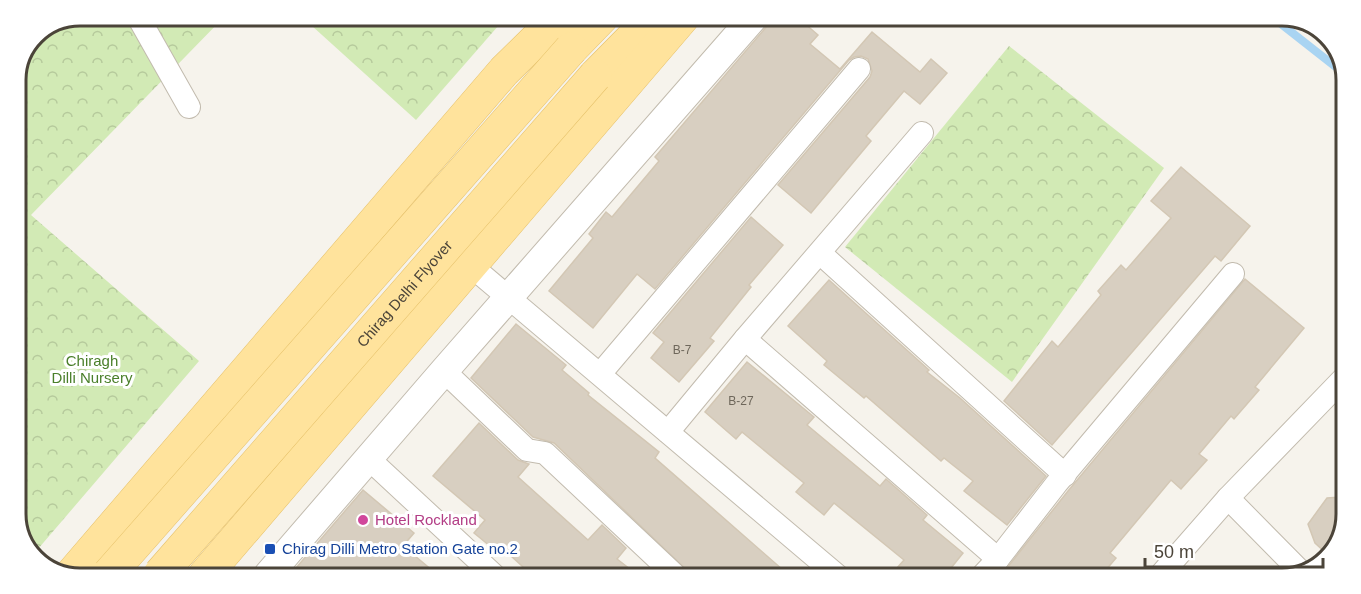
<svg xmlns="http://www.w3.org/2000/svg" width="1361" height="594" font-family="Arial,sans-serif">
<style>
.forest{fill:url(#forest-crowns)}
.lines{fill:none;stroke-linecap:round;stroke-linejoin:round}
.stream{stroke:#a9d4f2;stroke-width:8}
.building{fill:#d8cfc1;stroke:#d3c7b4;stroke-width:1.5}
.minor-casing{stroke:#c2bbae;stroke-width:24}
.tertiary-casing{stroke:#c2bbae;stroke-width:30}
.primary-casing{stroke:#e6c16a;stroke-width:34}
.minor{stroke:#fff;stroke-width:22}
.tertiary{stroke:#fff;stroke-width:28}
.primary{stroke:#ffe39c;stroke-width:33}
.primary-bridge-casing{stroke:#e6c16a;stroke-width:34;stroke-linecap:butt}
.primary-bridge{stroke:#ffe39c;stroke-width:33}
.hotel-dot{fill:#d1479c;stroke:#fff;stroke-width:2}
.transit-dot{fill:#1a4fb4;stroke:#fff;stroke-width:2}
.labels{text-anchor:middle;stroke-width:6;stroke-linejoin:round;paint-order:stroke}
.number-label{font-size:12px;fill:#6e675b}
.street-label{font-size:15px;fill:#4b4439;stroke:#fff}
.park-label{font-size:15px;fill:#4a7f2a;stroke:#fff}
.hotel-label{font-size:15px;fill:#b23c85;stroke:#fff;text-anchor:start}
.transit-label{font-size:15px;fill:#164399;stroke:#fff;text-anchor:start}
.rim{fill:none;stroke:#4b4439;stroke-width:3}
</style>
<defs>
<pattern id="forest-crowns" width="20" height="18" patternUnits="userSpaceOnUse" patternTransform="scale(1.5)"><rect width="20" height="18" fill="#d2eab5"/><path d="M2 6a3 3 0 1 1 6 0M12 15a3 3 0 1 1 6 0" fill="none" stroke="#b6ca9c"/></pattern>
</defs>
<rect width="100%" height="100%" fill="#f6f3ec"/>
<!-- forest -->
<g class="forest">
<path d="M80,15L225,16L31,215L199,361L32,556L28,553L15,519V76L34,34Z"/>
<path d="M301,16L506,17L416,120Z"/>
<path d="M1009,46L1164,168L1012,382L845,247Z"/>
</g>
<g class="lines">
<!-- stream -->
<path class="stream" d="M1276,20L1346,75"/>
</g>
<!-- building -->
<g class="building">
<path d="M774,18H791L800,26L803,22L818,35L810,44L840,69L872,32L920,72L931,59L947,73L920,104L904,91L866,136L871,141L811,213L778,185L870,77L872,71L868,59L861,56L854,57L849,60L655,289L637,274L593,328L549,291L593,238L589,234L606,212L612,217L659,161L655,157Z"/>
<path d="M1181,167L1250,226L1221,261L1215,256L1052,445L1004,401L1052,341L1058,347L1101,295L1098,291L1121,265L1126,270L1171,218L1151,201Z"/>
<path d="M751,217L783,245L749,285L751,287L710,338L714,341L679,382L651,358L664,342L653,333Z"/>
<path d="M1245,279L1304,328L1255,387L1259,390L1234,419L1231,416L1199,454L1207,460L1181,489L1171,480L1110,553L1116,558L1099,578H999L1068,491Z"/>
<path d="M829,280L929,370L927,372L960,398L1046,476L1007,525L964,491L973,481L944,458L941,461L866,396L864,398L824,365L827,361L788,326Z"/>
<path d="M516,324L566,365L562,370L589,393L588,395L659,452L655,458L791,577H694L554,443L533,437L471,378Z"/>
<path d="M747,362L814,417L807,425L880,486L886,479L927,515L923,520L963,553L943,578L889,577L904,560L834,503L824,515L796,492L804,483L742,432L736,439L705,412Z"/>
<path d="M479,423L518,460L529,464L518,477L588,540L602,525L626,548L617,559L639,576H533L500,546L496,551L474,533L485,520L433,476Z"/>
<path d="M363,490L414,533L403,546L439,576L290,575Z"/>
<path d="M1341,497V539L1328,555L1315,543L1308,524L1327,498Z"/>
</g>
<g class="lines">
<defs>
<g id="minor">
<path d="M137,15L189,107"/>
<path d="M820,253L1065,475"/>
<path d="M470,265L839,577"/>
<path d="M745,339L998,559"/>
<path d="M444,371L527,450L545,453L677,577"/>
<path d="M600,374L859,69"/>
<path d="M668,432L745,339L922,133"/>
<path d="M369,459L495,576"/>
<path d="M1228,498L1302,573"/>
<path d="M980,578L998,559L1057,483L1233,274"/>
<path d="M1158,578L1228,498L1343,379"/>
</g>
<path id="tertiary" d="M268,575L444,371L753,18"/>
<g id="primary">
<path d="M571,49L602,17"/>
<path d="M595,76L653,17"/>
<path d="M72,574L504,71L559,17"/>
<path d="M205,575L683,17"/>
</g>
</defs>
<!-- minor casing -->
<use href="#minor" class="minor-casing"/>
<!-- tertiary casing -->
<use href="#tertiary" class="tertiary-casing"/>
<!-- primary casing -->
<use href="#primary" class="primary-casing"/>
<!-- minor -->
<use href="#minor" class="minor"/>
<!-- tertiary -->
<use href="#tertiary" class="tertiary"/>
<!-- primary -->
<use href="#primary" class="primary"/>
<defs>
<g id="primary-bridge">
<path d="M109,574L571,49"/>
<path id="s1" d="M160,574L595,76"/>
</g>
</defs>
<!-- primary-bridge casing -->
<use href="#primary-bridge" class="primary-bridge-casing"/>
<!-- primary-bridge -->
<use href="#primary-bridge" class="primary-bridge"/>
</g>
<!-- markers -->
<circle class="hotel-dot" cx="363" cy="520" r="6"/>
<rect class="transit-dot" x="264" y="543" width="12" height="12" rx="3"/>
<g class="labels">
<!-- number labels -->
<g class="number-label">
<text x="682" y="354">B-7</text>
<text x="741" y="405">B-27</text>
</g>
<!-- street labels -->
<g class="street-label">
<text dy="5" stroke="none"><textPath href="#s1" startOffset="372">Chirag Delhi Flyover</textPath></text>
</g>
<!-- park labels -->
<g class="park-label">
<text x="92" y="366">Chiragh<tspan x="92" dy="17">Dilli Nursery</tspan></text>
</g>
<!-- hotel labels -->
<g class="hotel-label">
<text x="375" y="525">Hotel Rockland</text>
</g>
<!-- transit labels -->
<g class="transit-label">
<text x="282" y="554">Chirag Dilli Metro Station Gate no.2</text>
</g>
</g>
<!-- crop -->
<path d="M0 0H1361V594H0ZM80 26H1282A54 54 0 0 1 1336 80V514A54 54 0 0 1 1282 568H80A54 54 0 0 1 26 514V80A54 54 0 0 1 80 26Z" fill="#fff" fill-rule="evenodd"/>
<path class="rim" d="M80 26H1282A54 54 0 0 1 1336 80V514A54 54 0 0 1 1282 568H80A54 54 0 0 1 26 514V80A54 54 0 0 1 80 26Z"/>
<!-- scale -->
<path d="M1145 558v9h178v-9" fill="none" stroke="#4b4439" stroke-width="3"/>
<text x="1154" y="558" font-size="18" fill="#4b4439" stroke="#ffffff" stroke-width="4.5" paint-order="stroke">50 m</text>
</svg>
